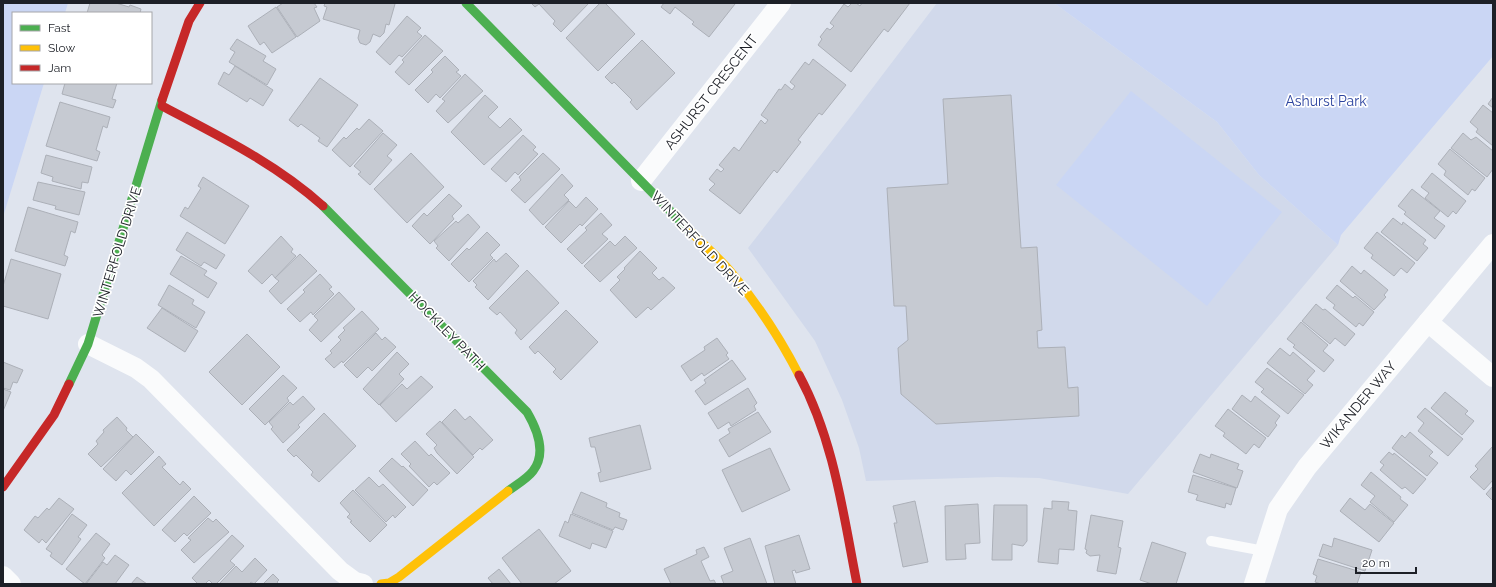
<svg xmlns="http://www.w3.org/2000/svg" width="1496" height="587" font-family="Raleway,sans-serif">
<style>
.built{fill:#d1d9eb}
.green{fill:#cad6f4}
.building{fill:#c6cad2;stroke:#acb0b8}
.lines{fill:none;stroke-linecap:round;stroke-linejoin:round}
.lane{stroke:#fafbfc;stroke-width:10}
.street{stroke:#fafbfc;stroke-width:20}
.fast{stroke:#4caf50;stroke-width:9}
.slow{stroke:#ffc107;stroke-width:9}
.jam{stroke:#c62828;stroke-width:9}
.labels{text-anchor:middle;stroke-width:3.5;stroke-linejoin:round;paint-order:stroke}
.street-label{font-size:14px;fill:#1d2027;stroke:#fff}
.park-label{font-size:14px;fill:#2c449f;stroke:#fff}
</style>
<rect width="100%" height="100%" fill="#dfe4ee"/>
<!-- built -->
<path class="built" d="M937,3H1054L1217,122L1259,175L1338,245L1128,494L1039,478L997,477L866,481L859,448L842,400L815,341L748,248L852,115Z"/>
<!-- green -->
<g class="green">
<path d="M3,3H68L65,13H13V83H44L3,217Z"/>
<path d="M1054,3H1493V56L1341,235L1338,245L1259,175L1217,122Z"/>
<path d="M1131,91L1282,212L1207,306L1056,185Z"/>
</g>
<!-- building -->
<g class="building">
<path d="M90,3H116L129,7L130,5L141,9L140,13H87Z"/>
<path d="M283,3H314L317,7L314,8L320,21L297,37L277,7Z"/>
<path d="M325,3H392L395,4L389,25L386,24L384,33L380,37L373,34L370,42L366,45L360,43L358,38L360,30L323,19L327,7L324,6Z"/>
<path d="M531,3H589L561,32L553,24L555,21L539,4L535,7Z"/>
<path d="M600,3H605L635,34L598,71L566,38Z"/>
<path d="M664,3H734L735,4L709,37L692,24L694,22L675,7L670,14L661,7Z"/>
<path d="M852,3H856L860,6L862,3H910L888,32L884,29L851,72L818,45L822,39L820,37L827,28L830,30L834,26L830,23L844,4L848,7Z"/>
<path d="M276,7L296,37L272,53L264,42L260,45L248,26Z"/>
<path d="M407,16L421,28L417,32L422,36L402,57L399,55L390,65L376,52Z"/>
<path d="M425,35L443,51L409,85L395,72L404,62L402,60Z"/>
<path d="M237,39L266,56L263,61L276,69L267,85L229,62L235,52L230,49Z"/>
<path d="M642,40L675,73L637,110L630,102L632,100L614,82L612,84L605,77Z"/>
<path d="M445,56L459,70L456,72L461,76L440,98L436,94L428,103L415,90L433,72L431,70Z"/>
<path d="M813,59L846,85L822,115L819,113L798,140L801,142L777,173L774,170L740,214L709,190L715,184L709,179L717,169L721,172L724,169L719,165L734,147L739,151L761,120L765,124L768,120L761,115L779,89L781,90L785,84L792,90L795,86L790,82L805,62L809,65Z"/>
<path d="M235,66L273,90L263,106L250,98L247,102L218,84L224,72L229,75Z"/>
<path d="M465,74L483,91L448,123L436,111L445,101L442,99Z"/>
<path d="M320,78L358,105L327,147L318,141L320,138L301,124L298,127L289,120Z"/>
<path d="M65,83H117L112,99L116,100L113,108L62,94Z"/>
<path d="M485,95L498,107L488,117L500,128L510,118L522,130L484,165L451,132Z"/>
<path d="M1011,95L1021,248L1037,247L1042,330L1037,331L1038,348L1065,347L1068,388L1078,387L1079,416L936,424L901,394L898,348L908,340L906,306H894L887,188L948,184L943,99Z"/>
<path d="M1493,97V108L1488,104Z"/>
<path d="M60,102L110,117L107,128L103,126L96,150L100,152L97,161L46,146Z"/>
<path d="M1483,105L1493,113V146L1476,132L1478,129L1470,122Z"/>
<path d="M369,119L383,131L350,167L332,150L344,137L346,139L357,128L359,130Z"/>
<path d="M383,133L397,145L387,156L392,160L370,185L358,174L361,172L354,166Z"/>
<path d="M1463,133L1471,140L1476,137L1493,151V169L1487,177L1451,148Z"/>
<path d="M523,135L536,147L533,150L538,154L518,175L515,172L506,182L491,169Z"/>
<path d="M1450,149L1485,178L1475,191L1472,189L1468,195L1444,175L1446,171L1438,164Z"/>
<path d="M411,153L444,187L407,223L374,189Z"/>
<path d="M543,153L560,169L525,203L511,190L521,180L519,177Z"/>
<path d="M46,155L92,167L88,183L82,182L81,189L52,181L53,177L41,173Z"/>
<path d="M1432,173L1466,201L1456,214L1453,211L1448,217L1425,198L1429,193L1421,187Z"/>
<path d="M562,174L573,186L564,195L569,200L543,225L529,210Z"/>
<path d="M203,177L249,206L225,244L180,216L185,207L188,209L201,188L198,186Z"/>
<path d="M38,182L85,192L79,215L55,209L56,206L33,200Z"/>
<path d="M1412,189L1440,211L1434,218L1445,226L1435,239L1404,214L1406,212L1398,206Z"/>
<path d="M449,194L462,206L452,216L454,219L430,244L412,226L424,213L427,216Z"/>
<path d="M586,197L598,209L582,226L580,224L561,243L545,227L569,201L576,208Z"/>
<path d="M28,207L78,222L75,233L71,231L64,255L68,257L65,266L15,251Z"/>
<path d="M601,213L612,225L602,234L608,239L582,264L567,249L587,230L585,228Z"/>
<path d="M468,214L480,227L449,261L436,248L438,246L434,241L456,221L458,223Z"/>
<path d="M1393,218L1402,225L1403,222L1426,240L1423,244L1428,248L1417,261L1381,232Z"/>
<path d="M187,232L225,255L216,269L204,262L201,266L176,250Z"/>
<path d="M487,232L500,245L490,255L493,258L469,282L451,264L467,248L469,250Z"/>
<path d="M1377,232L1415,263L1407,273L1401,268L1394,276L1371,258L1373,255L1364,248Z"/>
<path d="M281,236L293,249L291,252L296,256L275,278L272,274L262,284L248,271Z"/>
<path d="M625,236L637,248L600,282L584,266L610,241L615,246Z"/>
<path d="M640,251L657,268L652,273L659,280L663,277L675,288L651,310L648,307L636,318L610,290L620,280L617,277L625,269L624,268Z"/>
<path d="M506,253L519,266L488,300L475,287L477,285L473,281L494,259L496,262Z"/>
<path d="M300,254L317,271L281,304L269,291L279,281L275,278Z"/>
<path d="M181,256L207,271L204,275L217,283L208,298L170,274Z"/>
<path d="M11,259L61,274L48,319L3,306V286Z"/>
<path d="M1352,266L1361,274L1364,270L1388,290L1384,295L1386,297L1374,310L1340,281Z"/>
<path d="M527,270L559,303L521,340L515,333L517,330L500,312L497,315L489,308Z"/>
<path d="M320,274L332,287L329,289L334,294L313,315L311,312L300,322L287,309L305,292L303,290Z"/>
<path d="M169,285L194,300L192,304L205,312L196,328L158,305Z"/>
<path d="M1337,285L1353,298L1355,296L1374,312L1363,326L1359,323L1356,327L1333,308L1335,305L1326,298Z"/>
<path d="M339,292L355,309L321,342L309,330L318,320L314,316Z"/>
<path d="M1316,304L1323,310L1325,309L1355,334L1345,346L1335,338L1330,344L1302,321Z"/>
<path d="M162,308L198,331L185,352L147,328Z"/>
<path d="M566,310L598,342L561,380L553,372L556,369L538,351L535,354L529,347Z"/>
<path d="M362,311L379,329L343,363L342,361L334,368L325,359L332,353L330,351L341,340L338,337L345,330L343,328Z"/>
<path d="M1301,322L1328,345L1323,351L1334,360L1324,372L1293,347L1295,345L1287,339Z"/>
<path d="M376,333L382,340L385,337L396,347L372,371L368,367L357,378L344,365Z"/>
<path d="M247,334L280,367L242,405L209,372Z"/>
<path d="M717,338L728,353L726,355L729,359L704,376L702,373L691,381L681,366L705,350L704,347Z"/>
<path d="M1280,348L1290,356L1293,352L1315,371L1307,380L1313,385L1305,394L1267,363Z"/>
<path d="M397,352L409,364L399,374L404,379L379,405L363,389Z"/>
<path d="M732,360L746,379L705,405L695,391L706,383L704,380Z"/>
<path d="M3,362L23,370L17,383L13,382L10,390L3,388Z"/>
<path d="M1267,368L1304,395L1288,414L1261,392L1264,389L1255,382Z"/>
<path d="M283,375L297,388L287,398L289,401L265,425L249,409Z"/>
<path d="M421,376L433,387L396,422L380,405L402,384L407,389Z"/>
<path d="M748,388L757,403L754,406L756,410L731,426L729,422L718,429L708,413Z"/>
<path d="M3,389L11,392L3,411Z"/>
<path d="M1445,392L1468,411L1465,414L1474,421L1462,435L1431,408Z"/>
<path d="M1242,395L1251,402L1255,396L1280,416L1275,423L1277,425L1268,437L1232,409Z"/>
<path d="M303,396L315,409L298,425L300,427L283,443L271,429L273,427L269,422L290,402L293,405Z"/>
<path d="M1425,408L1463,439L1448,456L1418,431L1424,423L1417,417Z"/>
<path d="M455,409L465,420L470,416L493,440L482,450L480,448L473,455L442,422Z"/>
<path d="M1228,409L1266,438L1259,448L1254,444L1246,454L1223,436L1225,433L1215,426Z"/>
<path d="M758,412L771,432L729,457L719,440L730,433L728,429Z"/>
<path d="M324,413L356,446L319,482L311,475L313,472L296,455L294,457L287,450Z"/>
<path d="M117,417L127,428L126,430L133,437L101,467L88,454L98,444L96,441L104,432L103,430Z"/>
<path d="M440,421L474,457L457,474L437,453L434,448L437,445L426,434Z"/>
<path d="M640,425L651,469L600,482L598,473L601,472L595,447H591L589,438Z"/>
<path d="M1410,432L1433,452L1429,456L1438,463L1427,476L1392,448L1402,435L1405,438Z"/>
<path d="M136,434L154,452L131,475L126,470L116,481L103,469Z"/>
<path d="M415,441L429,456L431,454L450,473L437,485L434,482L429,487L409,466L411,464L401,454Z"/>
<path d="M1493,446V480L1484,490L1470,477L1478,469L1475,466Z"/>
<path d="M770,448L790,490L742,512L722,470Z"/>
<path d="M1389,452L1393,455L1394,453L1426,479L1413,494L1405,487L1402,489L1380,470L1384,465L1380,462Z"/>
<path d="M1200,454L1210,458L1211,454L1239,464L1237,469L1243,471L1237,488L1193,472Z"/>
<path d="M159,456L166,464L162,467L180,485L183,481L191,489L154,526L122,493Z"/>
<path d="M392,458L402,467L403,466L428,490L413,506L379,471Z"/>
<path d="M1371,472L1401,497L1400,499L1408,505L1394,522L1370,502L1375,496L1361,485Z"/>
<path d="M1193,475L1236,488L1231,505L1226,503L1225,508L1196,500L1198,495L1188,492Z"/>
<path d="M369,477L379,487L383,484L406,507L395,518L393,515L386,522L355,490Z"/>
<path d="M1493,486V501L1486,494Z"/>
<path d="M353,490L387,525L370,542L350,522L352,521L347,517L350,514L340,503Z"/>
<path d="M581,492L607,503L606,507L620,513L619,517L627,520L623,530L615,527L613,530L572,513Z"/>
<path d="M194,496L211,513L187,536L184,533L175,542L162,530Z"/>
<path d="M59,498L74,509L46,543L42,539L39,543L24,530L35,516L38,518L47,508L49,510Z"/>
<path d="M1350,498L1365,510L1370,504L1394,523L1379,542L1340,511Z"/>
<path d="M915,501L928,562L903,567L894,523H897L893,506Z"/>
<path d="M1052,501L1069,502L1068,510L1077,511L1074,550L1059,549L1058,564L1038,562L1044,508L1052,509Z"/>
<path d="M978,504L980,543L965,544L966,559L946,560L945,506Z"/>
<path d="M994,505H1027V541L1023,546L1012,544V560H992Z"/>
<path d="M72,514L87,525L78,537L81,539L62,565L50,556L52,553L46,549Z"/>
<path d="M571,514L613,531L606,548L592,543L590,549L559,536L565,521L568,523Z"/>
<path d="M1091,515L1123,521L1118,547L1121,548L1116,574L1097,571L1100,555L1090,556L1086,553L1087,550L1085,549Z"/>
<path d="M208,518L213,522L216,519L229,532L194,563L181,550L191,540L188,538Z"/>
<path d="M539,529L571,571L554,584H522L502,558Z"/>
<path d="M96,533L110,544L102,555L105,558L85,584L66,569Z"/>
<path d="M232,535L244,546L230,561L235,565L216,584H213L209,580L205,584H198L192,578Z"/>
<path d="M799,535L810,569L796,573L795,570L792,571L796,584H775L765,546Z"/>
<path d="M750,538L767,584H724L721,576L733,571L724,548Z"/>
<path d="M1334,538L1372,550L1365,571L1319,556L1323,544L1332,547Z"/>
<path d="M1152,542L1186,553L1176,584H1152L1140,580Z"/>
<path d="M704,547L709,557L701,561L710,581L714,580L716,584H671L664,569L697,554L696,550Z"/>
<path d="M115,555L129,565L115,584H86L103,562L107,565Z"/>
<path d="M255,558L267,570L254,584L251,582L249,584H219L236,566L242,572Z"/>
<path d="M1318,559L1361,572L1357,584H1321L1315,582L1317,576L1313,574Z"/>
<path d="M499,569L511,584H493L488,578Z"/>
<path d="M273,574L279,580L277,582L279,584H263Z"/>
<path d="M137,577L147,584H131Z"/>
</g>
<g class="lines">
<!-- lane -->
<path class="lane" d="M1211,541L1264,551"/>
<!-- street -->
<g class="street">
<path d="M641,181L781,3"/>
<path d="M1428,322L1493,377"/>
<path d="M88,344L136,368L151,379L340,571L355,582L363,584"/>
<path d="M3,576L11,584"/>
<path d="M1254,584L1278,509L1307,467L1493,244"/>
</g>
<!-- fast -->
<g class="fast">
<path d="M466,3L691,232"/>
<path d="M323,206L527,412C537,429 547,453 533,471C527,479 516,485 508,491"/>
<path d="M69,384L88,344L162,100"/>
</g>
<!-- slow -->
<g class="slow">
<path d="M691,232C704,245 718,257 730,271C757,303 780,338 799,375"/>
<path d="M381,584L389,583L399,577L508,491"/>
</g>
<!-- jam -->
<g class="jam">
<path d="M162,100L189,21L200,3"/>
<path d="M162,106C219,136 275,163 323,206"/>
<path d="M799,375C834,440 843,513 857,584"/>
<path d="M3,487L54,415L69,384"/>
</g>
</g>
<g class="labels">
<!-- street labels -->
<g class="street-label">
<text transform="translate(711 92) rotate(-52)" y="5">ASHURST CRESCENT</text>
<text transform="translate(700 243) rotate(47)" y="5">WINTERFOLD DRIVE</text>
<text transform="translate(117 252) rotate(-73)" y="5">WINTERFOLD DRIVE</text>
<text transform="translate(447 331) rotate(46)" y="5">HOCKLEY PATH</text>
<text transform="translate(1358 405) rotate(-50)" y="5">WIKANDER WAY</text>
</g>
<!-- park labels -->
<g class="park-label">
<text x="1326" y="106">Ashurst Park</text>
</g>
</g>
<!-- border -->
<rect width="1496" height="587" fill="none" stroke="#1d2027" stroke-width="8"/>
<!-- legend -->
<rect x="12" y="12" width="140" height="72" fill="#ffffff" stroke="#a5a6a9"/>
<rect x="20" y="25" width="20" height="6" fill="#4caf50" stroke="#a5a6a9"/>
<text x="48" y="32" font-size="12" fill="#1d2027">Fast</text>
<rect x="20" y="45" width="20" height="6" fill="#ffc107" stroke="#a5a6a9"/>
<text x="48" y="52" font-size="12" fill="#1d2027">Slow</text>
<rect x="20" y="65" width="20" height="6" fill="#c62828" stroke="#a5a6a9"/>
<text x="48" y="72" font-size="12" fill="#1d2027">Jam</text>
<!-- scale -->
<path d="M1356 567v6h60v-6" fill="none" stroke="#1d2027" stroke-width="2"/>
<text x="1362" y="567" font-size="12" fill="#1d2027" stroke="#ffffff" stroke-width="3" paint-order="stroke">20 m</text>
</svg>
